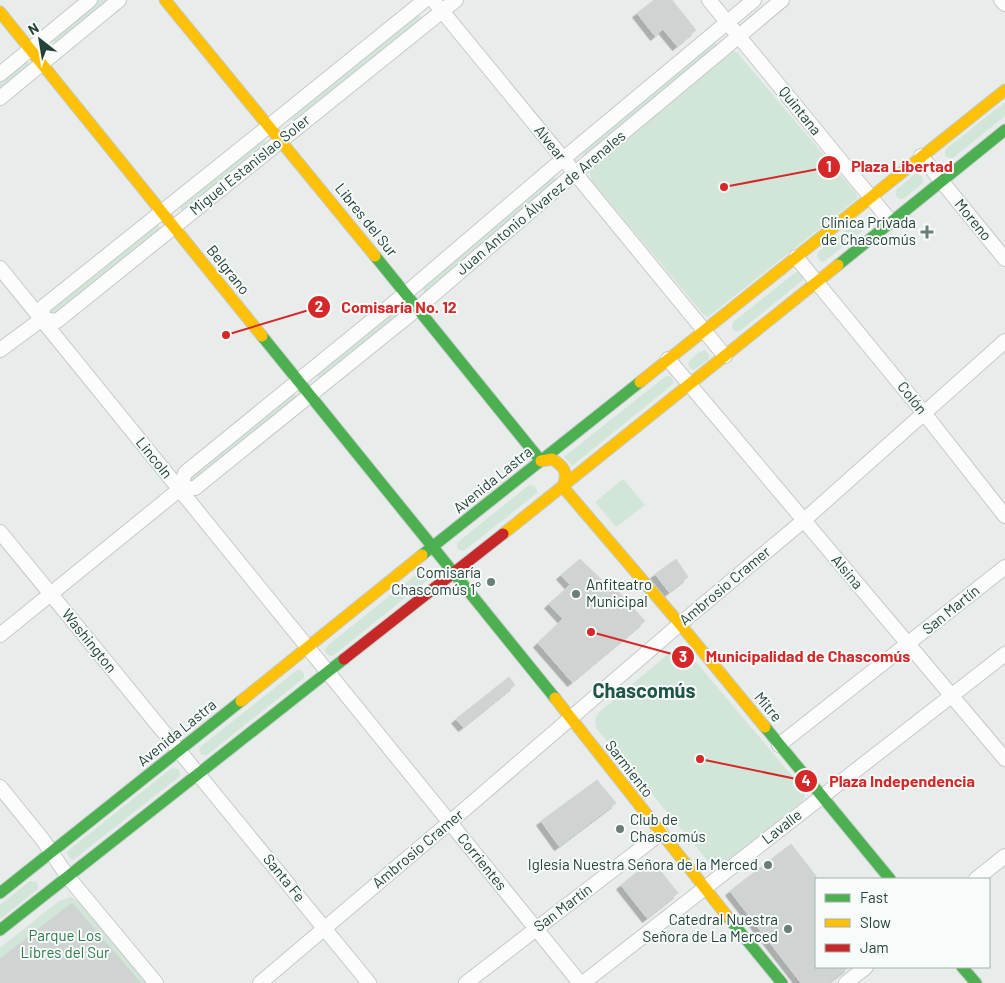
<svg xmlns="http://www.w3.org/2000/svg" width="1005" height="983" font-family="Barlow,sans-serif">
<style>
.green{fill:#d1e6d8}
.building{fill:#cfd4d2;stroke:#d1d6d4;filter:url(#shadow)}
.lines{fill:none;stroke-linecap:round;stroke-linejoin:round}
.street-casing{stroke:#c5cac8;stroke-width:16}
.fast-casing{stroke:#c3cbc8;stroke-width:13}
.slow-casing{stroke:#c3cbc8;stroke-width:13}
.jam-casing{stroke:#c3cbc8;stroke-width:13}
.street{stroke:#fcfcfc;stroke-width:14}
.fast{stroke:#4caf50;stroke-width:11}
.slow{stroke:#ffc107;stroke-width:11}
.jam{stroke:#c62828;stroke-width:11}
.poi-dot{fill:#697e78;stroke:#f7fbf9;stroke-width:2}
.labels{text-anchor:middle;stroke-width:4;stroke-linejoin:round;paint-order:stroke}
.street-label{font-size:15px;fill:#24423a;stroke:#f7fbf9}
.poi-label{font-size:15px;fill:#24423a;stroke:#f7fbf9;text-anchor:end}
.park-label{font-size:15px;fill:#2d7a4b;stroke:#f7fbf9}
.district-label{font-size:20px;font-weight:bold;fill:#1f5548;stroke:#f7fbf9}
.leader{fill:none;stroke:#d62828;stroke-width:2}
.callout-dot{fill:#d62828;stroke:#f7fbf9;stroke-width:2}
.mark-label{font-size:15px;text-anchor:middle;font-weight:bold;fill:#fff}
.callout-label{font-size:16px;text-anchor:middle;font-weight:bold;fill:#d62828;stroke:#f7fbf9;stroke-width:4;stroke-linejoin:round;paint-order:stroke}
</style>
<defs>
<filter id="shadow"><feDropShadow dx="-4.5" dy="4.5" stdDeviation="0" flood-color="#0004"/></filter>
</defs>
<rect width="100%" height="100%" fill="#e8edeb"/>
<!-- green -->
<g class="green">
<path d="M97,0H110L57,43L53,41V40L54,36Z"/>
<path d="M418,15L421,17V22L296,121L292,120V116L416,16Z"/>
<path d="M714,42L716,44V48L584,157L583,155L582,152Z"/>
<path d="M733,51L737,52L740,56L856,193L858,198L708,317L703,314L592,181C589,175 589,171 593,165L727,53Z"/>
<path d="M24,62H28L29,65L0,92V81Z"/>
<path d="M1005,102V116L953,158C948,159 945,157 945,152L946,149Z"/>
<path d="M263,139L266,141L265,145L186,209L182,210L179,207Z"/>
<path d="M915,174C921,174 924,177 923,183L903,199H899L897,197L895,192L896,190Z"/>
<path d="M551,177L555,178L557,180L427,293L423,291L422,288Z"/>
<path d="M855,223C861,223 863,226 862,231L825,261L823,262L819,260L817,256L818,252Z"/>
<path d="M156,225L159,226V231L56,314H51L49,311L51,307Z"/>
<path d="M796,272H799L804,277L803,280L740,331L737,332L733,330L732,327L733,322Z"/>
<path d="M399,306H401L404,308V313L321,378L318,377L317,373Z"/>
<path d="M705,350L709,354V359L694,370L690,368L688,363C691,358 699,351 705,350Z"/>
<path d="M666,376C671,375 674,379 673,384L572,466L564,457Z"/>
<path d="M293,394L296,395V400L195,481L191,479V477L192,474Z"/>
<path d="M623,479L645,505L616,527L595,502Z"/>
<path d="M529,485L535,486L537,490V493L465,550L463,551L458,549L457,546L458,542Z"/>
<path d="M423,569L429,570L431,574V577L334,655L331,656L327,654L325,651L327,646Z"/>
<path d="M680,646L686,650L804,790L805,797L802,802L721,866L714,865L709,862L596,728L595,720L598,713L674,649Z"/>
<path d="M297,670C302,669 305,673 304,678L207,755C202,756 201,755 199,751L200,747Z"/>
<path d="M172,768L178,769L180,773V776L73,860L69,858L67,853L69,850Z"/>
<path d="M30,881L37,882L38,886V889L0,919V905Z"/>
<path d="M71,897L81,903L148,983H0V948L59,901Z"/>
</g>
<!-- building -->
<g class="building">
<path d="M654,0H672L696,30L677,46L663,29L655,36L637,13Z"/>
<path d="M580,559L606,584L609,581L645,621L572,682L538,643L563,619L549,604L570,585L561,575Z"/>
<path d="M676,559L688,577L669,592L655,574Z"/>
<path d="M509,677L515,685L463,727L456,719Z"/>
<path d="M597,780L616,803L559,846L541,821Z"/>
<path d="M791,844L816,876V967H849L828,983H801L730,891Z"/>
<path d="M652,860L678,893L647,918L621,885Z"/>
<path d="M72,903L141,983H0V959Z"/>
</g>
<g class="lines">
<defs>
<g id="street">
<path d="M433,0L725,356"/>
<path d="M709,0L891,222"/>
<path d="M1001,0L1005,4"/>
<path d="M0,74L90,0"/>
<path d="M0,98L119,0"/>
<path d="M921,156L1005,259"/>
<path d="M796,257L924,413L1005,516"/>
<path d="M0,268L580,983"/>
<path d="M42,319L43,307L269,126L425,0"/>
<path d="M0,350L42,319L57,321L456,0"/>
<path d="M668,359L1005,759"/>
<path d="M180,489L195,488L418,308L575,173L782,0"/>
<path d="M0,532L369,983"/>
<path d="M0,635L180,489L185,473L406,293L563,159L754,0"/>
<path d="M779,745L1005,567"/>
<path d="M0,787L43,840L68,877L156,983"/>
<path d="M976,879L1005,856"/>
<path d="M260,983L450,822L680,624L803,521L1005,341"/>
<path d="M466,983L661,833"/>
<path d="M583,983L1005,654"/>
<path d="M846,983L866,967"/>
</g>
<g id="fast">
<path d="M375,256L541,461"/>
<path d="M838,265L1005,130"/>
<path d="M262,336L555,698"/>
<path d="M422,555L640,382"/>
<path d="M765,727L890,879"/>
<path d="M0,893L241,701"/>
<path d="M727,916L782,983"/>
<path d="M0,930L344,659"/>
<path d="M962,967L976,983"/>
</g>
<g id="slow">
<path d="M165,0L375,256"/>
<path d="M0,12L262,336"/>
<path d="M640,382L1005,90"/>
<path d="M541,461L552,459C565,467 568,472 563,487"/>
<path d="M563,487L680,624L765,727"/>
<path d="M503,534L838,265"/>
<path d="M555,698L727,916"/>
<path d="M241,701L422,555"/>
</g>
<path id="jam" d="M344,659L503,534"/>
</defs>
<!-- street casing -->
<use href="#street" class="street-casing"/>
<!-- fast casing -->
<use href="#fast" class="fast-casing"/>
<!-- slow casing -->
<use href="#slow" class="slow-casing"/>
<!-- jam casing -->
<use href="#jam" class="jam-casing"/>
<!-- street -->
<use href="#street" class="street"/>
<!-- fast -->
<use href="#fast" class="fast"/>
<!-- slow -->
<use href="#slow" class="slow"/>
<!-- jam -->
<use href="#jam" class="jam"/>
</g>
<!-- markers -->
<g class="poi-dot">
<path d="M924.5 224.5h5v5h5v5h-5v5h-5v-5h-5v-5h5z"/>
<circle cx="491" cy="582" r="5"/>
<circle cx="576" cy="594" r="5"/>
<circle cx="620" cy="829" r="5"/>
<circle cx="768" cy="865" r="5"/>
<circle cx="788" cy="929" r="5"/>
</g>
<g class="labels">
<!-- street labels -->
<g class="street-label">
<text transform="translate(800 111) rotate(51)" y="5">Quintana</text>
<text transform="translate(550 143) rotate(51)" y="5">Alvear</text>
<text transform="translate(250 165) rotate(-39)" y="5">Miguel Estanislao Soler</text>
<text transform="translate(541 203) rotate(-40)" y="5">Juan Antonio Álvarez de Arenales</text>
<text transform="translate(366 220) rotate(51)" y="5">Libres del Sur</text>
<text transform="translate(973 220) rotate(51)" y="5">Moreno</text>
<text transform="translate(228 270) rotate(51)" y="5">Belgrano</text>
<text transform="translate(912 398) rotate(51)" y="5">Colón</text>
<text transform="translate(154 458) rotate(51)" y="5">Lincoln</text>
<text transform="translate(493 480) rotate(-39)" y="5">Avenida Lastra</text>
<text transform="translate(847 572) rotate(50)" y="5">Alsina</text>
<text transform="translate(725 586) rotate(-40)" y="5">Ambrosio Cramer</text>
<text transform="translate(951 610) rotate(-39)" y="5">San Martín</text>
<text transform="translate(89 641) rotate(51)" y="5">Washington</text>
<text transform="translate(768 707) rotate(50)" y="5">Mitre</text>
<text transform="translate(177 733) rotate(-39)" y="5">Avenida Lastra</text>
<text transform="translate(629 769) rotate(52)" y="5">Sarmiento</text>
<text transform="translate(782 827) rotate(-38)" y="5">Lavalle</text>
<text transform="translate(418 849) rotate(-40)" y="5">Ambrosio Cramer</text>
<text transform="translate(482 862) rotate(51)" y="5">Corrientes</text>
<text transform="translate(284 878) rotate(51)" y="5">Santa Fe</text>
<text transform="translate(563 908) rotate(-37)" y="5">San Martín</text>
</g>
<!-- poi labels -->
<g class="poi-label">
<text x="916" y="228">Clínica Privada<tspan x="916" dy="17">de Chascomús</tspan></text>
<text x="481" y="578">Comisaría<tspan x="481" dy="17">Chascomús 1°</tspan></text>
<text x="586" y="590" text-anchor="start">Anfiteatro<tspan x="586" dy="17">Municipal</tspan></text>
<text x="630" y="825" text-anchor="start">Club de<tspan x="630" dy="17">Chascomús</tspan></text>
<text x="758" y="870">Iglesia Nuestra Señora de la Merced</text>
<text x="778" y="925">Catedral Nuestra<tspan x="778" dy="17">Señora de La Merced</tspan></text>
</g>
<!-- park labels -->
<g class="park-label">
<text x="65" y="941">Parque Los<tspan x="65" dy="17">Libres del Sur</tspan></text>
</g>
<!-- district labels -->
<g class="district-label">
<text x="644" y="698">Chascomús</text>
</g>
</g>
<!-- callouts -->
<path class="leader" d="M724 187L829 167M226 335L319 307M591 632L683 657M700 759L806 781"/>
<g class="callout-dot">
<circle cx="724" cy="187" r="5"/>
<circle cx="226" cy="335" r="5"/>
<circle cx="591" cy="632" r="5"/>
<circle cx="700" cy="759" r="5"/>
<circle cx="829" cy="167" r="12"/>
<circle cx="319" cy="307" r="12"/>
<circle cx="683" cy="657" r="12"/>
<circle cx="806" cy="781" r="12"/>
</g>
<g class="mark-label">
<text x="829" y="172">1</text>
<text x="319" y="312">2</text>
<text x="683" y="662">3</text>
<text x="806" y="786">4</text>
</g>
<g class="callout-label">
<text x="902" y="172">Plaza Libertad</text>
<text x="399" y="313">Comisaría No. 12</text>
<text x="808" y="662">Municipalidad de Chascomús</text>
<text x="902" y="787">Plaza Independencia</text>
</g>
<!-- legend -->
<rect x="815" y="878" width="175" height="90" fill="#f7fbf9" stroke="#a3b1ad"/>
<rect x="825" y="894" width="25" height="8" fill="#4caf50" stroke="#a3b1ad"/>
<text x="860" y="903" font-size="15" fill="#24423a">Fast</text>
<rect x="825" y="919" width="25" height="8" fill="#ffc107" stroke="#a3b1ad"/>
<text x="860" y="928" font-size="15" fill="#24423a">Slow</text>
<rect x="825" y="944" width="25" height="8" fill="#c62828" stroke="#a3b1ad"/>
<text x="860" y="953" font-size="15" fill="#24423a">Jam</text>
<!-- north arrow -->
<g transform="translate(40 40) rotate(329)" stroke="#f7fbf9" stroke-width="4" paint-order="stroke">
<path d="M0-4L9 19L0 12L-9 19Z" fill="#24423a"/>
<text y="-8" font-size="14" font-weight="bold" text-anchor="middle" fill="#24423a">N</text>
</g>
</svg>
